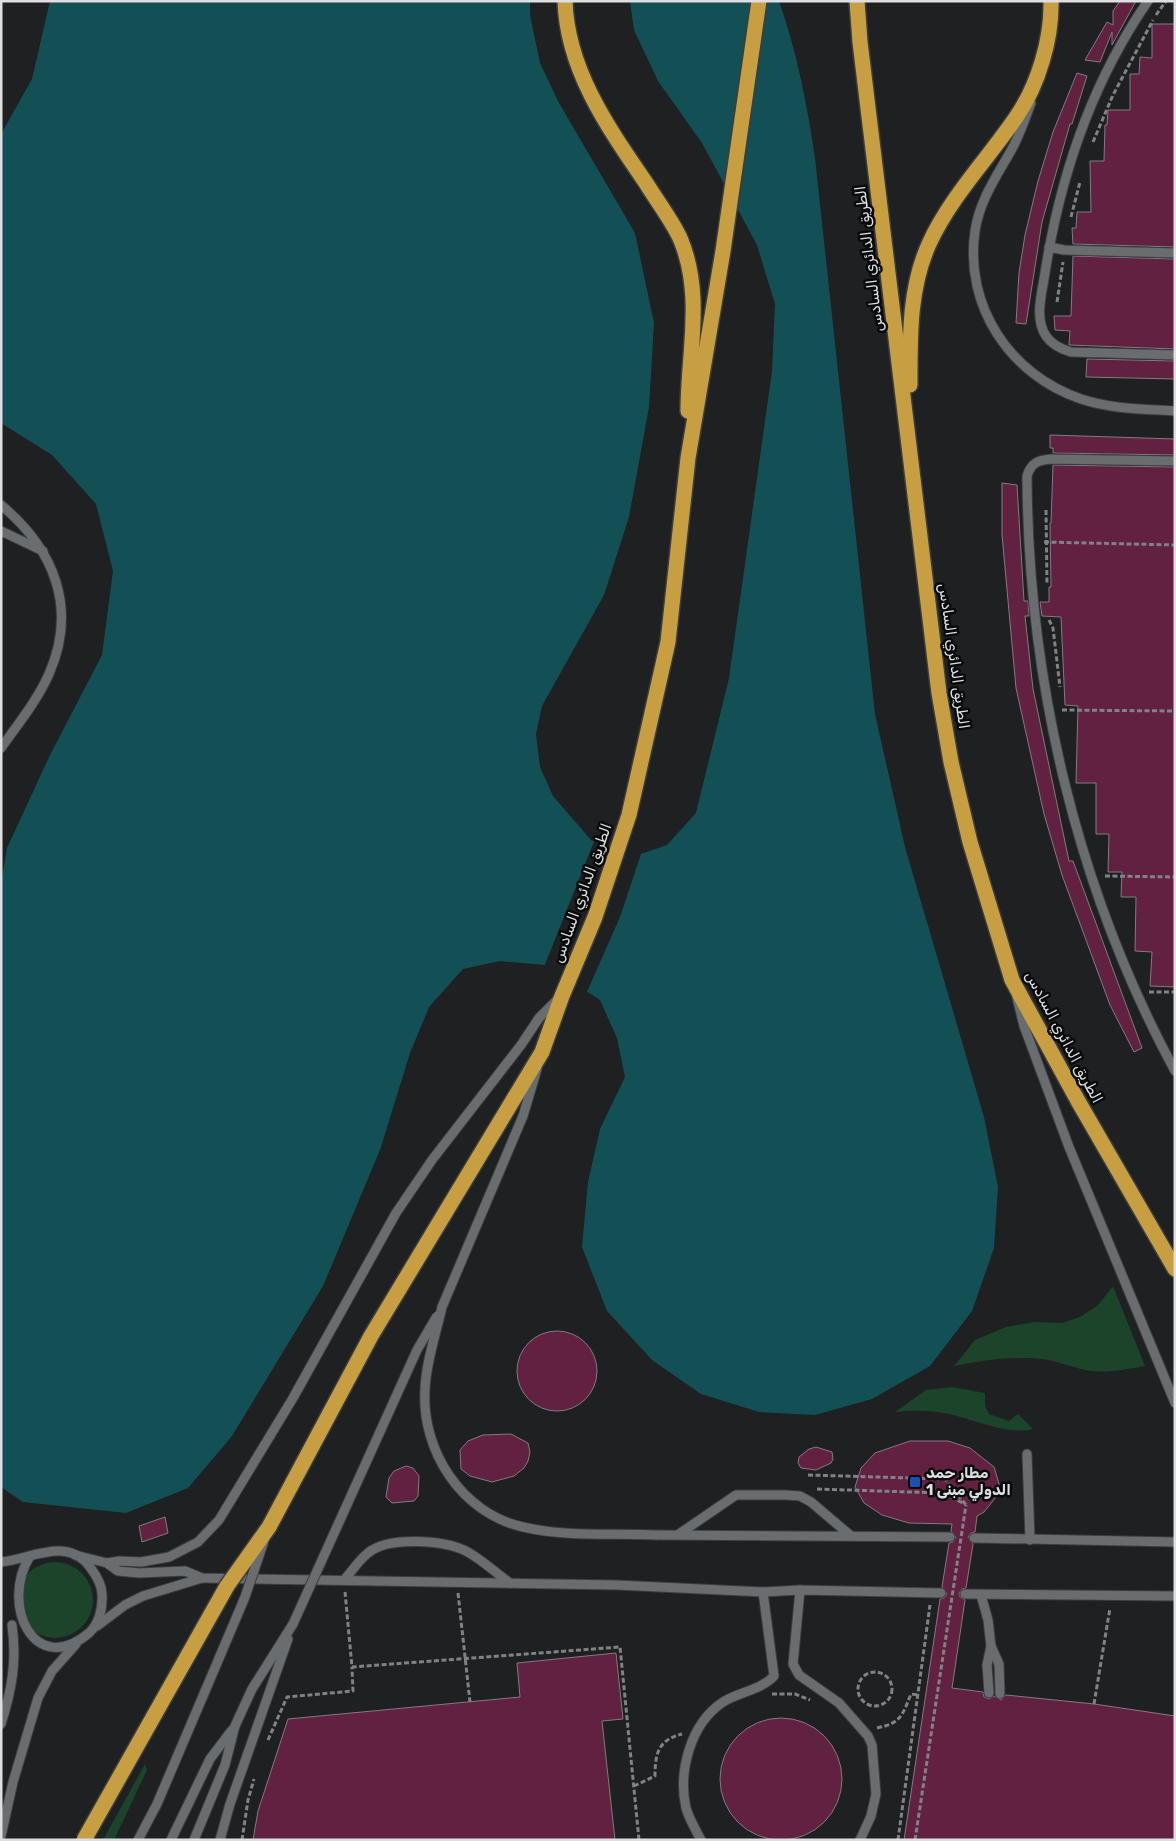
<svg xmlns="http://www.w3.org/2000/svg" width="1176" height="1841" font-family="Rubik,'Noto Sans Arabic',sans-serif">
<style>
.green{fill:#1b442a}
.water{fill:#125055}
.pier{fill:#1e2022}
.building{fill:#622141;stroke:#817c7e}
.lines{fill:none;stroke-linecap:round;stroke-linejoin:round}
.lane-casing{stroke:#3b3d3f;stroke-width:11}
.highway-casing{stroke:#3b3d3f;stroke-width:18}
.path{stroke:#808284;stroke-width:3;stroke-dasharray:5 2.5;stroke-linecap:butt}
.lane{stroke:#6a6d70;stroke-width:9}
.highway{stroke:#c79f42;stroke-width:15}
.lane-bridge-casing{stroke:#3b3d3f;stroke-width:11;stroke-linecap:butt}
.highway-bridge-casing{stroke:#3b3d3f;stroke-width:18;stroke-linecap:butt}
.path-bridge{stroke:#808284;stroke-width:3;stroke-dasharray:5 2.5;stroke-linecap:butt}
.lane-bridge{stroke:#6a6d70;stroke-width:9}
.highway-bridge{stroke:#c79f42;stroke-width:15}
.transit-dot{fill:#1a4fb4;stroke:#090a0b;stroke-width:2}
.labels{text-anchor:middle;stroke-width:5;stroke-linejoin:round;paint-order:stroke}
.street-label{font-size:15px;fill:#dddfe1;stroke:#090a0b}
.poi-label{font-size:15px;font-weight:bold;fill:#dddfe1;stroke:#090a0b;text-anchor:start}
</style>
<rect width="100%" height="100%" fill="#1e2022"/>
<!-- green -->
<g class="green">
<path d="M1113,1286L1145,1366C1127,1369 1110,1373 1091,1371C1075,1369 1059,1361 1042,1359C1013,1356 983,1360 954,1366L975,1340L1006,1327L1034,1322L1062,1323L1080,1317L1098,1305Z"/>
<path d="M952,1387L985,1393V1406L989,1414L1009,1421L1018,1414L1033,1429C1010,1436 972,1419 949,1414C930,1410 914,1410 895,1412L926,1390Z"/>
<circle cx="55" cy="1600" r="38"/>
<path d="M145,1764L147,1770L114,1840H103Z"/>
</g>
<!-- water -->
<path class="water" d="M50,1H530V15L540,63L559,103L635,233L654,323L649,407L629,517L604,595L542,706L536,734L540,767L553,796L591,840L632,857L667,845L696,813L729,678L772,371L775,304L757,245L702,143L658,81L634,30L630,1H779C797,52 807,104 815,158L875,714L905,847L984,1117L998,1187L994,1248L972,1311L930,1366L872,1399L815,1415L759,1412L701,1394L652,1360L607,1311L582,1247L588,1182L600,1129L625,1077L617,1038L600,1000L545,965L500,961L463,969L429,1007L410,1053L380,1150L323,1286L232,1436L188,1488L126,1513L23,1502L1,1487V883L7,848L50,755L102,655L113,571L96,504L52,455L1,423V134L32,79Z"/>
<!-- pier -->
<path class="pier" d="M595,839L632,854L642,851L620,917L586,994L544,967Z"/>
<!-- building -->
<g class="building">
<path d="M1120,1H1136L1112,45V32L1100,62L1085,60L1107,22L1113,25V11Z"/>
<path d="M1152,24H1175V247L1073,244L1072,228H1076L1077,212H1091L1090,161H1104L1105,125H1107L1108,110H1130V74H1139L1140,57L1152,58Z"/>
<path d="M1077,73L1087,76L1072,124H1070L1042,222L1026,324L1016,323L1019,273L1025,235L1038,181L1053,132Z"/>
<path d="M1073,256L1175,259V349L1069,345L1070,331L1055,330L1054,316H1071Z"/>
<path d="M1087,359L1175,361V379L1086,377Z"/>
<path d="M1050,435L1175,439V455L1053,453V448H1050Z"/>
<path d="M1053,465L1175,467V987L1150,986L1152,952L1135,951L1136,897H1121L1122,872H1108L1109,834H1096V783H1076L1078,706L1065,705L1061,617L1042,616L1040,602H1049V587H1051L1050,523H1051Z"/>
<path d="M1002,483L1017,485L1024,601H1028L1029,616H1025L1033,689L1069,861H1073L1142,1048L1134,1052L1110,1005L1062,875L1044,814L1016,688L1002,535Z"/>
<circle cx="557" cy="1371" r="40"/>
<path d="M511,1434L528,1443L530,1452L528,1461L524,1468L514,1476L492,1482L470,1476L461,1469L460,1450L468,1441L483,1435Z"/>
<path d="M910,1441H948L970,1448L994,1467L1000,1487L996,1497L984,1512L977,1516L975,1532L971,1533L968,1537L973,1544L966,1588L962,1589L959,1593L960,1597L965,1600L952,1688L983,1692L984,1697L989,1699L994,1696L1001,1700L1006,1695L1094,1704L1175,1716V1840H904L940,1599L944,1598L947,1594L942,1587L949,1543L953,1542L956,1537L951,1531L952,1524L909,1523L882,1515L864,1503L855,1487L861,1468L875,1453Z"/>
<path d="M816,1447L832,1452L833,1459L831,1463L816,1470L801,1468L798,1463L799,1457L809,1449Z"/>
<path d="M406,1466L413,1468L419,1476L418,1496L414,1501L392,1503L386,1497L389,1478L394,1471Z"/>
<path d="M165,1517L168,1533L142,1542L139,1526Z"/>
<path d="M616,1653L623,1719L602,1721L615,1840H253L258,1811L288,1719L520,1697L517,1663Z"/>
<circle cx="781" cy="1779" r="61"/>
</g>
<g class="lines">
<defs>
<g id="lane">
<path d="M1148,1C1092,82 1060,177 1045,273C1042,293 1034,318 1046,336C1052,345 1061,349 1071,352L1175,355"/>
<path d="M1031,103C1026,117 1021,131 1014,145C999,173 980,198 975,231C964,306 1010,375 1081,399C1111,409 1143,409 1175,411"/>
<path d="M1049,247L1064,250L1175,253"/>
<path d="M1175,461L1051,459C1038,460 1031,463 1027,476C1028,682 1077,890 1175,1071"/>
<path d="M1,505C54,549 78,608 49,674C37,701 18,724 1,748"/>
<path d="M1,531L43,551"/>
<path d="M1017,998L1024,1026L1069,1147L1175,1403"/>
<path d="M442,1307L523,1116L537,1069"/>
<path d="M1027,1454L1030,1540"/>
<path d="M679,1534L736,1495H786L800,1496L811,1502L851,1536"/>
<path d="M656,1535L950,1537"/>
<path d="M974,1538L1175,1542"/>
<path d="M75,1555L107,1563L118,1571L139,1573L185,1571L202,1578L617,1585L763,1592L800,1590L941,1593"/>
<path d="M1,1562C31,1559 67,1536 90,1567C96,1575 102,1584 102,1594C103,1608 99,1624 89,1633C34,1679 0,1604 30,1556"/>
<path d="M107,1563L120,1561L141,1562L169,1557L198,1542L219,1520L293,1398L396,1213L432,1160L521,1045L539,1018L558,999"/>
<path d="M345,1579C352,1571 359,1560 368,1553C388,1536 443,1540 466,1551C481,1559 496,1573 510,1583"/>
<path d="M800,1590L793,1664L799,1675L839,1703L868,1736L872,1745L876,1794L871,1816L860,1840"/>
<path d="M965,1594L1175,1596"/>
<path d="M981,1595L988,1620L991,1646L999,1664L1000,1694"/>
<path d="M97,1626L125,1605L143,1596L202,1578"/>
<path d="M989,1693L987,1665L991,1646"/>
<path d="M1,1724C12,1689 17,1661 12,1625"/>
<path d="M1,1836L13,1782L38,1698L52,1671L76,1644"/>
<path d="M138,1840L157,1804L220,1656"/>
<path d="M171,1840L210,1759L232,1730"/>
<path d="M194,1840L225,1765L235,1726L252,1689L293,1624"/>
<path d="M220,1840L230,1804L288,1639"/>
<path d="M701,1840C696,1830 689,1819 686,1808C678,1772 690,1724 723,1702C739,1692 761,1690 774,1676L763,1592"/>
</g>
<g id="highway">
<path d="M565,1C567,70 609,129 646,183C657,201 671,219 680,238C704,294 688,353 688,411"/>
<path d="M857,1L860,42L939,693L951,762L970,842L1012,980L1078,1101L1175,1269"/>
<path d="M910,385C910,337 909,288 929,244C951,196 988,159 1017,116C1038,85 1052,39 1051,1"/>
<path d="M269,1527L371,1336L542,1052L562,996L595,917L629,815L668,642L688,458L723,251L759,1"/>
</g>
</defs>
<!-- lane casing -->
<use href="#lane" class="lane-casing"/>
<!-- highway casing -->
<use href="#highway" class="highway-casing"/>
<!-- path -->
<g class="path">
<path d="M1156,15L1166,1"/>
<path d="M1093,142L1113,95L1153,20"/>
<path d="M1071,217L1080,182"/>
<path d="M1057,302L1063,262"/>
<path d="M1046,510L1047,584"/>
<path d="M1044,542L1175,545"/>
<path d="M1049,620L1053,628L1060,687"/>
<path d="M1062,710L1175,711"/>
<path d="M1105,876L1175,877"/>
<path d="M1149,992H1175"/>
<path d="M808,1475L945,1479L966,1505"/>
<path d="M817,1489L942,1493L963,1503"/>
<path d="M345,1592L352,1667L620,1647L639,1840"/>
<path d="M458,1593L470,1702"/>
<circle cx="875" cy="1689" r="17"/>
<path d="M772,1694H795L810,1700"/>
<path d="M1094,1704L1110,1608"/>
<path d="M877,1728C901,1723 902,1716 911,1694L918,1695"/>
<path d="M268,1740L287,1697L353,1691L352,1667"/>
<path d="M634,1786L655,1776C655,1752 659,1740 682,1734"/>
<path d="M242,1840L248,1800L254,1779"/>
<path d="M898,1840L930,1605"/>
</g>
<!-- lane -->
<use href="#lane" class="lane"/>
<!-- highway -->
<use href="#highway" class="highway"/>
<defs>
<g id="lane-bridge">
<path d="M442,1307C436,1334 426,1362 425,1389C421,1450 461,1513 523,1527C565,1537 612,1533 656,1535"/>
<path d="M293,1624L417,1350L437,1316"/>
<path d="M220,1656L245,1597L264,1541"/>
</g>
<path id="highway-bridge" d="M84,1840L227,1586L269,1527"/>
</defs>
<!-- lane-bridge casing -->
<use href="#lane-bridge" class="lane-bridge-casing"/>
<!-- highway-bridge casing -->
<use href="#highway-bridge" class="highway-bridge-casing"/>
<!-- path-bridge -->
<path class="path-bridge" d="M915,1840L966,1505"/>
<!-- lane-bridge -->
<use href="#lane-bridge" class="lane-bridge"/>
<!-- highway-bridge -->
<use href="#highway-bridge" class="highway-bridge"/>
</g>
<!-- markers -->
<rect class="transit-dot" x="909" y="1476" width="12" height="12" rx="2.5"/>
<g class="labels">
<!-- street labels -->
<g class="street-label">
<text transform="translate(869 259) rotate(-97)" y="5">الطريق الدائري السادس</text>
<text transform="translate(954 656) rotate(82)" y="5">الطريق الدائري السادس</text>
<text transform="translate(582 893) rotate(-70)" y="5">الطريق الدائري السادس</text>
<text transform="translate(1064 1037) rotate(62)" y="5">الطريق الدائري السادس</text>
</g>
<!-- poi labels -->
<g class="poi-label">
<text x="926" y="1478">مطار حمد<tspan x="926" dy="17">الدولي مبنى 1</tspan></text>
</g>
</g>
<!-- border -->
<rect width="1176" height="1841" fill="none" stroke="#dddfe1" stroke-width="5"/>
</svg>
